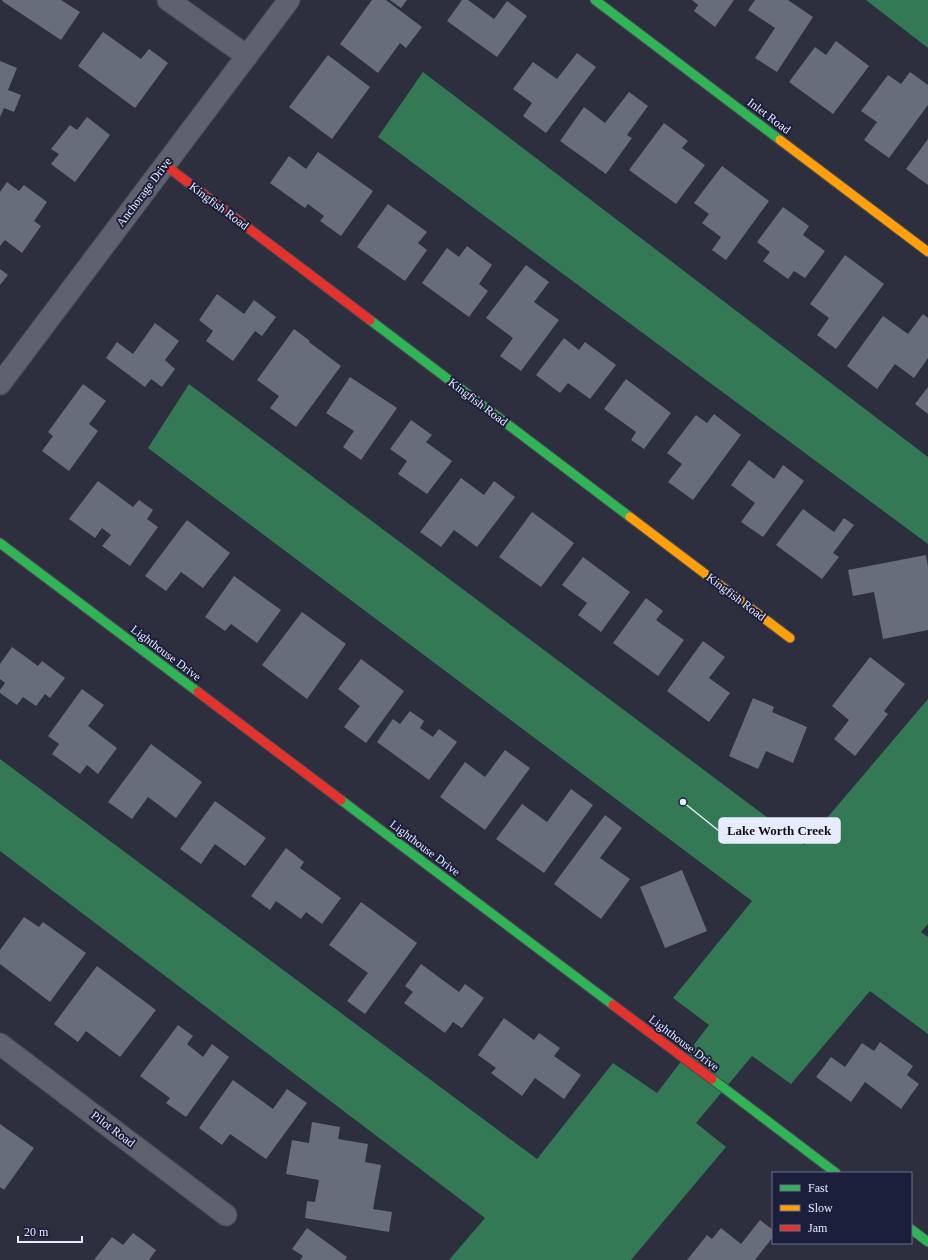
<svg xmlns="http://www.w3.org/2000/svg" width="928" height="1260" font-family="Georgia,serif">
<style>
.water{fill:#347955}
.building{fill:#676d79}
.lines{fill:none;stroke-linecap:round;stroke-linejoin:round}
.street-casing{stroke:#494b58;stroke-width:23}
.fast-casing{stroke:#494b58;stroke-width:11}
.slow-casing{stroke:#494b58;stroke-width:11}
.jam-casing{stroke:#494b58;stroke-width:11}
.street{stroke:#5f616e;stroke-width:21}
.fast{stroke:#30b455;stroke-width:9}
.slow{stroke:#ff9f0a;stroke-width:9}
.jam{stroke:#e5322d;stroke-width:9}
.labels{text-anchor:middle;stroke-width:4;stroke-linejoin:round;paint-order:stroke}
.street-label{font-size:12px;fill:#e7ebfe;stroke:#1c1f3b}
.leader{fill:none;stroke:#e7ebfe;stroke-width:1.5}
.callout-dot{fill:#e7ebfe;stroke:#1c1f3b;stroke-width:1.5}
.callout{fill:#e7ebfe;stroke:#e7ebfe;stroke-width:1.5}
.callout-label{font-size:13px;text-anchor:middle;font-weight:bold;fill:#111}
</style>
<rect width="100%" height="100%" fill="#2d2f3e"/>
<!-- water -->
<g class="water">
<path d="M866,0H928V48Z"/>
<path d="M423,72L928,457V544L378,137Z"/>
<path d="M189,384L804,845L928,699V924L921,932L928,937V1034L870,991L791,1084L752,1056L696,1123L726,1147L631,1260H449L485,1218L0,851V759L537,1159L613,1063L657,1093L709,1025L673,998L752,901L148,448Z"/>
</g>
<!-- building -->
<g class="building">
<path d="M3,0H61L80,12L61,40L2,1Z"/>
<path d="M372,0H386L422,27L406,48L400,43L378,73L340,44Z"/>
<path d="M390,0H407L401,8Z"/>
<path d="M462,0H468L494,19L507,1L527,16L497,57L447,21Z"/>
<path d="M692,0H734L715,27L694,11L698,5Z"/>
<path d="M755,0H788L813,17L777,72L755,58L775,28L748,10Z"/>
<path d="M103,32L141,59L149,49L168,63L135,108L78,66Z"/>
<path d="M836,41L869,66L833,114L789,82L815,47L826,55Z"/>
<path d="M577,53L596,67L546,133L523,116L532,103L513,89L533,62L557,79Z"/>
<path d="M328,55L370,87L332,139L289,107Z"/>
<path d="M0,61L17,68L8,90L21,95L14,112L4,108L0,117Z"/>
<path d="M910,72L928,85V105L889,158L864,140L877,122L861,111L888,75L901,84Z"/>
<path d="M629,92L648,106L627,135L632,138L606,174L560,141L584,107L605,123Z"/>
<path d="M87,117L110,135L75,182L51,164L59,154L51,149L70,125L77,130Z"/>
<path d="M664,123L688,141L682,148L705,165L676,204L629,170Z"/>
<path d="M928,139V185L906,169Z"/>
<path d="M318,152L373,191L341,236L320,221L324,216L308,204L305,208L270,183L289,156L306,169Z"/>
<path d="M722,166L769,201L726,260L712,250L721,237L702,223L709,214L694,203Z"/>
<path d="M7,182L19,191L24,185L47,202L34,221L41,226L22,253L5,240L0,246V192Z"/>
<path d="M388,204L427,232L418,243L427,250L405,281L357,247Z"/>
<path d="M783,207L809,226L803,235L825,251L805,278L794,271L788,279L763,261L770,252L757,242Z"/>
<path d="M467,246L492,265L479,284L488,291L469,317L422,283L447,248L459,257Z"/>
<path d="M845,255L884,284L836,349L817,335L829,318L810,304Z"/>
<path d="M526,265L549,282L534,302L559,320L521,371L500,356L513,338L486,318Z"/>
<path d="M0,269L8,275L0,285Z"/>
<path d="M217,294L244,314L254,300L276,317L262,336L255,331L233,361L206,341L213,331L199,320Z"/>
<path d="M923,314L928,318V358L914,378L895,364L877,389L847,366L883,316L908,334Z"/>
<path d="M155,323L179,341L165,360L175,369L162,387L151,379L145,387L106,358L117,342L133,354Z"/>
<path d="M294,329L310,341L309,342L341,366L296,427L270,408L279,396L257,380Z"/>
<path d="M564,338L579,350L585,342L616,365L590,399L568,383L560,393L536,375Z"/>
<path d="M350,377L397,408L361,460L343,447L354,431L326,413Z"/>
<path d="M626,379L671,413L644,449L631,440L636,432L604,409Z"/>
<path d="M83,384L106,401L89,424L98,431L69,471L42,451L53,436L48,432Z"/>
<path d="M928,387V414L915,404Z"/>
<path d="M714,414L741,435L693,500L668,482L682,464L667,453L696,415L707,423Z"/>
<path d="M411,420L432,435L426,442L452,461L427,494L398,474L407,461L390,449Z"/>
<path d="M749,460L774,479L783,465L804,481L763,537L741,522L755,503L731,485Z"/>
<path d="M461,478L484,495L494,481L515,497L477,547L454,530L441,547L420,532Z"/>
<path d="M98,481L133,507L139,500L153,510L147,519L158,527L130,566L102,546L111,535L102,528L95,538L69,519Z"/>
<path d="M803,509L834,532L844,518L854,525L833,553L839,557L822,579L776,545Z"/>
<path d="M532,512L574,543L541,587L499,557Z"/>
<path d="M187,520L230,553L203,588L181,572L166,591L145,576Z"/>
<path d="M926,555L928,567V630L883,639L874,592L853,596L848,570Z"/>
<path d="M583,557L630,592L601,632L578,615L587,603L562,585Z"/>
<path d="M234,576L281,610L257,643L231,624L225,631L205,617Z"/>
<path d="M646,598L663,611L656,620L684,640L658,676L613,643Z"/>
<path d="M302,612L346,644L307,699L262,665Z"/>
<path d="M703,641L725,657L709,678L730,693L709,722L667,691Z"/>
<path d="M12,647L38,666L42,661L65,678L50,698L45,694L36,706L23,697L17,705L0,693V690L5,683L0,679V664Z"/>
<path d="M870,657L905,684L884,711L888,714L855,756L834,739L849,720L832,706Z"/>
<path d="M361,659L404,691L366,743L344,727L360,706L338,689Z"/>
<path d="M82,689L104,705L88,726L117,748L98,774L87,765L80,774L52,754L59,744L48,736Z"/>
<path d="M753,698L774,707L772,712L807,727L793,763L766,751L758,769L729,756Z"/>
<path d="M410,711L424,721L420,728L433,737L439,729L457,742L429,780L377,742L393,719L400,724Z"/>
<path d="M151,744L202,782L176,818L148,797L132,819L108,802Z"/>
<path d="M505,750L530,768L485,830L440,797L465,762L485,777Z"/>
<path d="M571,789L593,805L544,873L496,839L522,804L547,822Z"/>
<path d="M215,801L266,838L245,866L215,844L201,864L180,849Z"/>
<path d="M605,815L622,828L600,858L630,879L601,919L554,884Z"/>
<path d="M286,848L304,862L300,868L341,898L322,924L306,912L301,919L276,901L270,910L251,896Z"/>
<path d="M682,870L707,931L665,948L640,887Z"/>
<path d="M361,902L417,943L365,1014L347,1001L368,973L329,945Z"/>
<path d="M24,917L39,927L43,922L86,953L50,1002L0,964V950Z"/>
<path d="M421,964L459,992L465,984L484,998L462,1028L453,1022L445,1033L404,1003L413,992L405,986Z"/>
<path d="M97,966L156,1010L120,1057L86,1031L78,1042L54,1024Z"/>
<path d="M504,1018L534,1040L539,1033L560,1048L554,1056L581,1075L564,1099L535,1078L522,1096L491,1073L496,1068L478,1055Z"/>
<path d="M178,1025L193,1036L187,1044L203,1057L212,1044L229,1057L186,1117L166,1103L170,1098L140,1076Z"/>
<path d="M880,1042L913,1066L907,1075L919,1084L901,1109L865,1082L851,1102L816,1077L831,1057L845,1067L862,1043L874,1051Z"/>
<path d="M233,1080L273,1109L287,1089L307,1103L266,1159L230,1134L222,1145L199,1128Z"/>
<path d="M312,1122L340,1127L338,1139L368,1144L365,1162L381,1165L373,1209L392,1212L389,1232L305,1218L307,1201L315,1202L319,1180L286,1174L292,1140L309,1143Z"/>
<path d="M0,1124L34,1148L4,1190L0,1187Z"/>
<path d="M760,1220L773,1230V1237L755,1260H687L707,1235L712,1239L721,1228L741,1244Z"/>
<path d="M307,1228L347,1257L345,1260H300L303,1256L292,1249Z"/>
<path d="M133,1233L156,1250L149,1260H94L112,1237L123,1245Z"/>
</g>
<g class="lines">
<defs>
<g id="street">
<path d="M168,0L247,56"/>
<path d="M0,384L289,0"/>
<path d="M0,1044L226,1215"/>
</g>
<g id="fast">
<path d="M595,0L780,140"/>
<path d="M370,320L630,517"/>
<path d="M0,543L198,692"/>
<path d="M341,800L613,1005"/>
<path d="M712,1079L836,1173"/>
<path d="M911,1229L928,1242"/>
</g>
<g id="slow">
<path d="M780,140L928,252"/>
<path d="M630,517L790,638"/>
</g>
<g id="jam">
<path d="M165,165L370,320"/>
<path d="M198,692L341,800"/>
<path d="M613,1005L712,1079"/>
</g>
</defs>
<!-- street casing -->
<use href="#street" class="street-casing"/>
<!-- fast casing -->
<use href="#fast" class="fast-casing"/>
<!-- slow casing -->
<use href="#slow" class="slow-casing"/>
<!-- jam casing -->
<use href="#jam" class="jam-casing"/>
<!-- street -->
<use href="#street" class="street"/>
<!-- fast -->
<use href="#fast" class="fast"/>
<!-- slow -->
<use href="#slow" class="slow"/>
<!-- jam -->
<use href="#jam" class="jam"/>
</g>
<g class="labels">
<!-- street labels -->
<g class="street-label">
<text transform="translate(769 116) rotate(37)" y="4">Inlet Road</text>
<text transform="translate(144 192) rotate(-53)" y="4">Anchorage Drive</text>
<text transform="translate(219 206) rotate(37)" y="4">Kingfish Road</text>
<text transform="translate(478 402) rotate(37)" y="4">Kingfish Road</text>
<text transform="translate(736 597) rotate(37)" y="4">Kingfish Road</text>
<text transform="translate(166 653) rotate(37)" y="4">Lighthouse Drive</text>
<text transform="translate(425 848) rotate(37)" y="4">Lighthouse Drive</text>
<text transform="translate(684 1043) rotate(37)" y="4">Lighthouse Drive</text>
<text transform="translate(113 1129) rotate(37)" y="4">Pilot Road</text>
</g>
</g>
<!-- callouts -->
<path class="leader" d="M683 802L719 831"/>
<circle class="callout-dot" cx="683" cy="802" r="4"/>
<rect class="callout" x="719" y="818" width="121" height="25" rx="4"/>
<g class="callout-label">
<text x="779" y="835">Lake Worth Creek</text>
</g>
<!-- legend -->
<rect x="772" y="1172" width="140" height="72" fill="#1c1f3b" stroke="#6d7189"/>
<rect x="780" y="1185" width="20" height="6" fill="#30b455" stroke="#6d7189"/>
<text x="808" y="1192" font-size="12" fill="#e7ebfe">Fast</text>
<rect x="780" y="1205" width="20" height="6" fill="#ff9f0a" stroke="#6d7189"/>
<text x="808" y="1212" font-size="12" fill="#e7ebfe">Slow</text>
<rect x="780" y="1225" width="20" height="6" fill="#e5322d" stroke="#6d7189"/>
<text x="808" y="1232" font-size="12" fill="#e7ebfe">Jam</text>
<!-- scale -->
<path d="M18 1236v6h64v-6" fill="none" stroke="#e7ebfe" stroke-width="2"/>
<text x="24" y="1236" font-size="12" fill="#e7ebfe" stroke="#1c1f3b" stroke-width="3" paint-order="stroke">20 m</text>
</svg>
